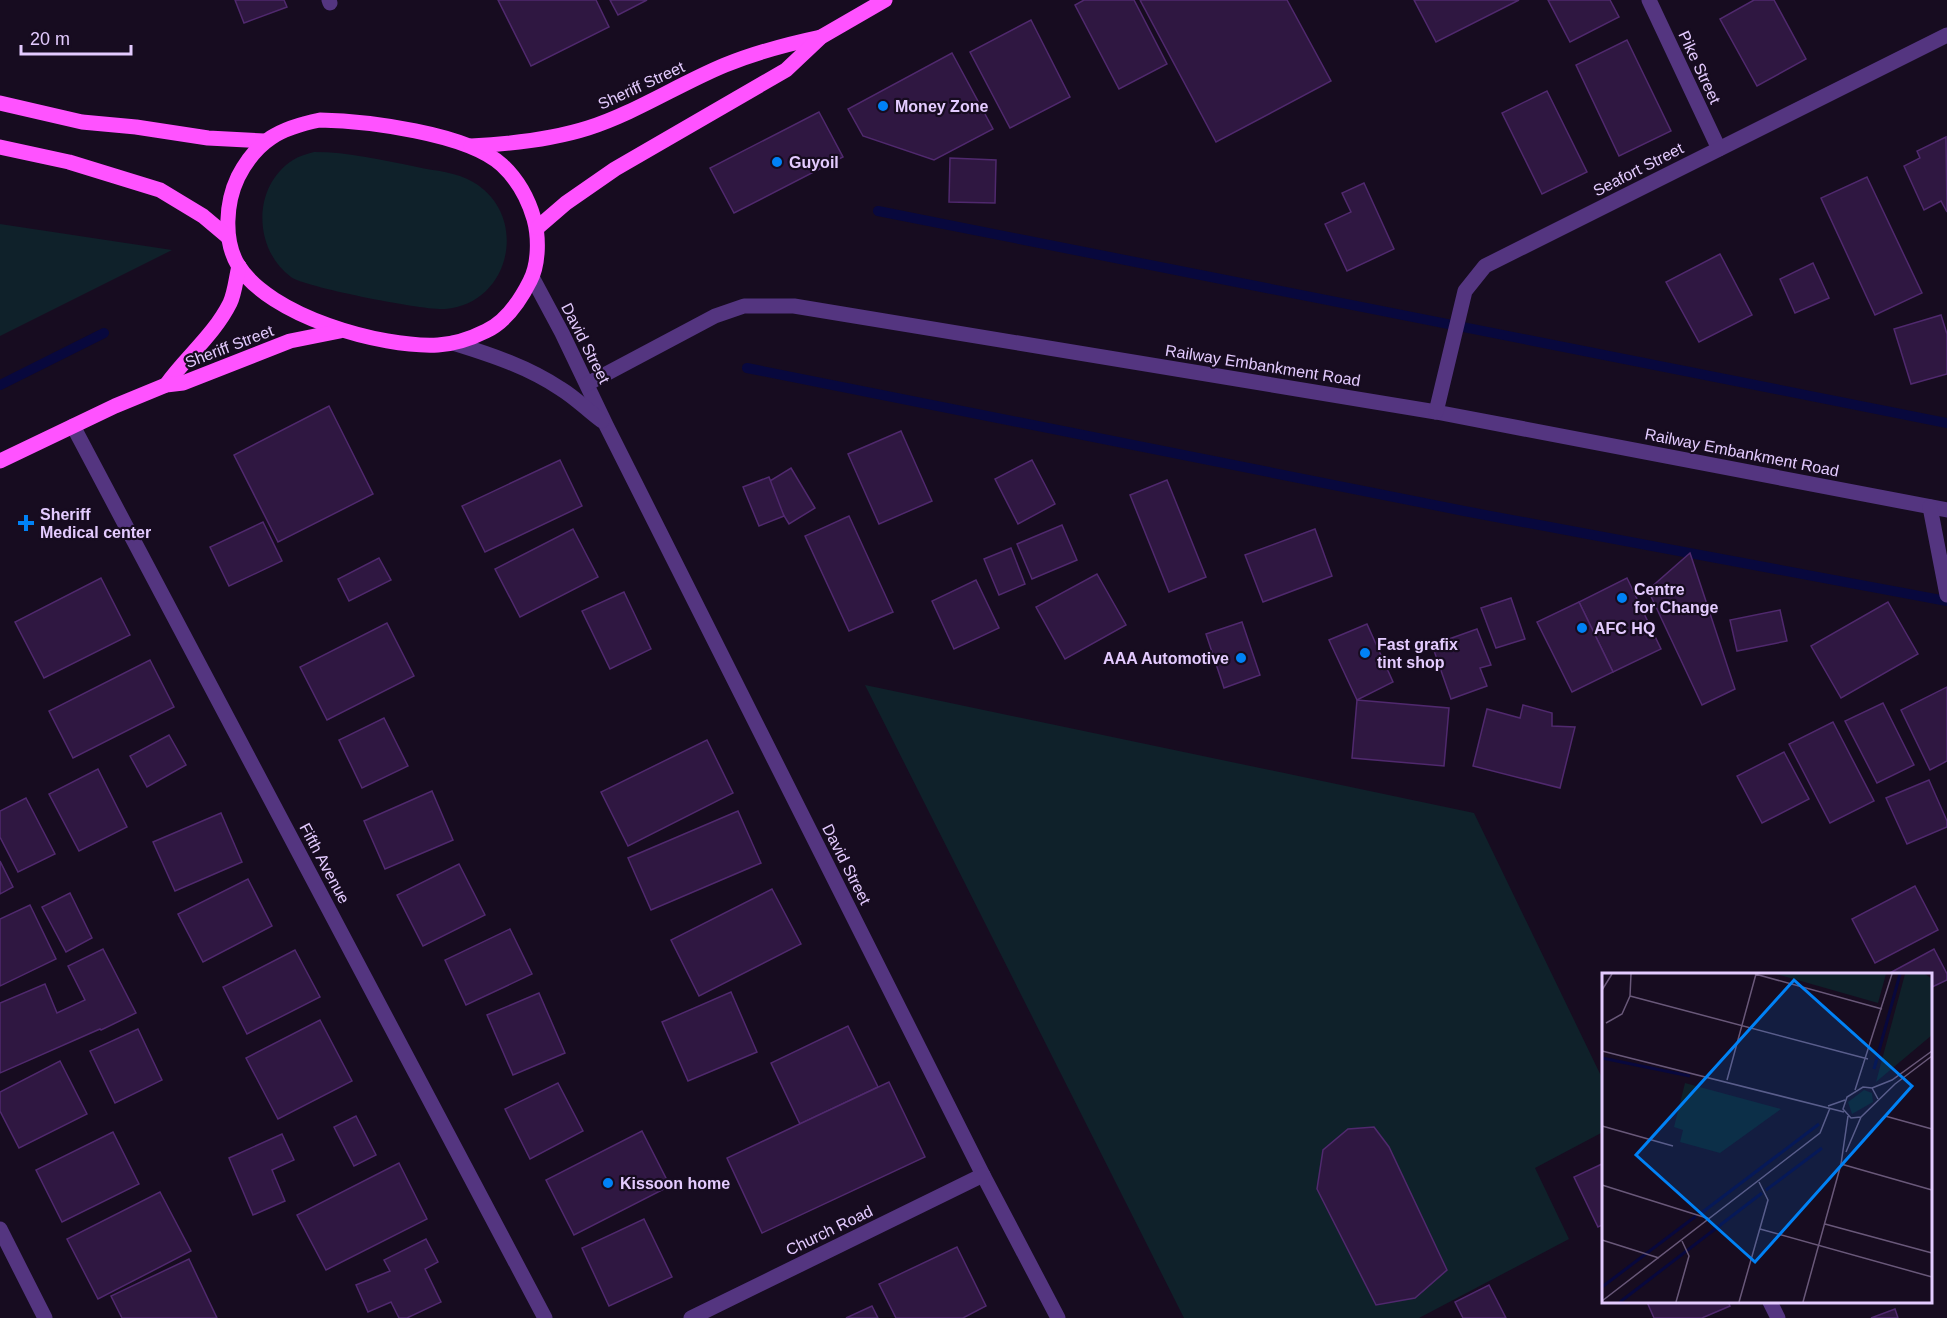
<svg xmlns="http://www.w3.org/2000/svg" width="1947" height="1318" font-family="Helvetica,sans-serif">
<style>
.green{fill:#0f212a}
.lines{fill:none;stroke-linecap:round;stroke-linejoin:round}
.stream{stroke:#08083d;stroke-width:10}
.building{fill:#2f1741;stroke:#50296e;stroke-width:1.5}
.minor{stroke:#543580;stroke-width:15}
.major{stroke:#ff52ff;stroke-width:15}
.poi-dot{fill:#0082f6;stroke:#170c20;stroke-width:2}
.labels{text-anchor:middle;stroke-width:4.5;stroke-linejoin:round;paint-order:stroke}
.street-label{font-size:16px;fill:#e4cbff;stroke:#170c20}
.poi-label{font-size:16px;font-weight:bold;fill:#e4cbff;stroke:#170c20;text-anchor:start}
.inset-river{fill:none;stroke:#08083d;stroke-width:3}
.inset-road{fill:none;stroke:#695879;stroke-width:1.5}
.view{fill:#0082f6;fill-opacity:0.15;stroke:#0082f6;stroke-width:3}
.inset-edge{fill:none;stroke:#e4cbff;stroke-width:3}
</style>
<rect width="100%" height="100%" fill="#170c20"/>
<!-- green -->
<g class="green">
<path d="M314,152C349,152 382,160 417,167C435,171 457,172 473,182C530,215 511,304 445,309C426,311 304,287 291,277C253,249 252,186 293,160C299,156 307,154 314,152Z"/>
<path d="M0,224L172,250L0,336Z"/>
<path d="M865,685L1474,813L1603,1080V1132L1535,1168L1569,1239L1419,1318H1184Z"/>
</g>
<g class="lines">
<!-- stream -->
<g class="stream">
<path d="M878,211L1947,423"/>
<path d="M747,368L1464,511L1947,601"/>
<path d="M0,385L104,333"/>
</g>
</g>
<!-- building -->
<g class="building">
<path d="M235,0H284L287,7L244,23Z"/>
<path d="M498,0H596L609,27L531,66Z"/>
<path d="M610,0H647L618,15Z"/>
<path d="M1084,0H1134L1167,64L1119,89L1075,5Z"/>
<path d="M1140,0H1287L1331,81L1216,142Z"/>
<path d="M1414,0H1519L1436,42Z"/>
<path d="M1548,0H1610L1619,17L1570,42Z"/>
<path d="M1754,0H1774L1806,59L1757,86L1720,19Z"/>
<path d="M1031,20L1070,97L1010,128L970,52Z"/>
<path d="M1627,40L1671,131L1619,156L1576,65Z"/>
<path d="M952,53L993,129L934,160L863,136L848,109Z"/>
<path d="M1547,91L1587,172L1542,194L1502,113Z"/>
<path d="M819,112L843,157L734,213L710,168Z"/>
<path d="M1946,137L1947,212L1941,201L1924,210L1904,166L1920,158L1917,151Z"/>
<path d="M950,158L996,160L995,203L949,202Z"/>
<path d="M1867,177L1922,293L1875,315L1821,198Z"/>
<path d="M1364,183L1394,249L1347,271L1325,224L1351,212L1342,193Z"/>
<path d="M1720,254L1752,315L1699,342L1666,282Z"/>
<path d="M1813,263L1829,298L1795,313L1780,279Z"/>
<path d="M1941,315L1947,334V374L1911,384L1894,329Z"/>
<path d="M329,406L373,494L278,542L234,455Z"/>
<path d="M901,431L932,501L879,524L848,454Z"/>
<path d="M560,460L582,506L485,552L462,506Z"/>
<path d="M1032,460L1055,504L1018,524L995,479Z"/>
<path d="M791,468L815,508L789,524L765,484Z"/>
<path d="M769,477L784,516L759,526L743,487Z"/>
<path d="M1167,480L1206,577L1169,592L1130,495Z"/>
<path d="M849,516L893,612L849,631L805,536Z"/>
<path d="M263,522L282,561L229,586L210,547Z"/>
<path d="M1062,525L1077,560L1032,579L1017,544Z"/>
<path d="M573,529L598,577L520,617L495,569Z"/>
<path d="M1315,529L1332,576L1263,602L1245,555Z"/>
<path d="M1011,548L1025,584L999,595L984,559Z"/>
<path d="M1690,553L1735,689L1702,705L1648,590Z"/>
<path d="M379,558L391,580L349,601L338,579Z"/>
<path d="M1097,574L1126,625L1065,659L1036,607Z"/>
<path d="M101,578L130,635L44,678L15,622Z"/>
<path d="M1627,578L1661,649L1613,672L1579,602Z"/>
<path d="M976,580L999,628L954,649L932,601Z"/>
<path d="M624,592L651,649L610,669L582,611Z"/>
<path d="M1511,598L1525,639L1496,648L1481,608Z"/>
<path d="M1579,602L1613,672L1572,692L1537,622Z"/>
<path d="M1888,602L1918,654L1841,698L1811,646Z"/>
<path d="M1780,610L1787,641L1737,651L1730,620Z"/>
<path d="M1242,622L1260,675L1224,688L1206,634Z"/>
<path d="M387,623L414,676L327,720L300,667Z"/>
<path d="M1367,624L1393,682L1357,700L1329,640Z"/>
<path d="M1477,629L1491,665L1480,668L1487,686L1451,699L1432,645Z"/>
<path d="M150,660L174,707L73,758L49,711Z"/>
<path d="M1947,687V761L1930,770L1901,710Z"/>
<path d="M1357,700L1449,708L1444,766L1352,758Z"/>
<path d="M1883,703L1914,765L1877,783L1845,721Z"/>
<path d="M1523,705L1552,713V726L1575,727L1560,788L1473,766L1487,709L1520,718Z"/>
<path d="M384,718L408,766L362,788L339,740Z"/>
<path d="M1833,722L1874,801L1830,823L1789,744Z"/>
<path d="M169,735L186,765L147,787L130,756Z"/>
<path d="M707,740L733,793L628,846L601,792Z"/>
<path d="M1784,752L1809,799L1762,823L1737,776Z"/>
<path d="M98,769L127,827L79,851L49,794Z"/>
<path d="M1929,780L1947,821V827L1907,844L1886,798Z"/>
<path d="M432,791L453,840L385,869L364,821Z"/>
<path d="M26,798L55,854L18,872L0,837V811Z"/>
<path d="M738,811L761,863L651,910L628,858Z"/>
<path d="M221,813L242,862L175,891L153,842Z"/>
<path d="M0,861L13,887L0,894Z"/>
<path d="M459,864L485,915L423,946L397,895Z"/>
<path d="M248,879L272,926L203,962L178,914Z"/>
<path d="M1915,886L1938,930L1875,963L1852,919Z"/>
<path d="M772,889L801,944L699,996L671,940Z"/>
<path d="M70,893L92,938L66,952L42,907Z"/>
<path d="M30,905L56,959L0,986V919Z"/>
<path d="M510,929L532,974L466,1005L445,960Z"/>
<path d="M103,949L136,1013L101,1030L100,1029L0,1073V1003L45,984L57,1013L85,1000L68,966Z"/>
<path d="M1934,949L1947,974V980L1930,988V974H1888Z"/>
<path d="M295,950L320,997L247,1034L223,987Z"/>
<path d="M731,992L757,1052L688,1081L662,1022Z"/>
<path d="M539,993L565,1053L513,1075L487,1015Z"/>
<path d="M320,1020L352,1081L278,1119L246,1058Z"/>
<path d="M848,1026L878,1087L800,1124L771,1063Z"/>
<path d="M138,1029L162,1080L115,1103L90,1051Z"/>
<path d="M60,1061L87,1114L19,1148L0,1111V1092Z"/>
<path d="M889,1082L925,1157L762,1233L727,1158Z"/>
<path d="M558,1083L583,1131L530,1159L505,1109Z"/>
<path d="M356,1116L376,1155L354,1166L334,1127Z"/>
<path d="M1374,1127L1389,1147L1447,1270L1415,1298L1376,1305L1317,1189L1323,1150L1348,1129Z"/>
<path d="M642,1131L670,1186L574,1235L546,1180Z"/>
<path d="M113,1132L139,1184L62,1222L36,1170Z"/>
<path d="M282,1134L294,1160L272,1170L285,1201L253,1215L229,1158Z"/>
<path d="M399,1163L427,1219L326,1270L297,1215Z"/>
<path d="M1604,1163V1224L1598,1227L1574,1177Z"/>
<path d="M160,1192L191,1251L98,1299L67,1239Z"/>
<path d="M644,1219L672,1277L609,1306L582,1248Z"/>
<path d="M426,1239L438,1262L425,1269L441,1302L407,1318H399L391,1302L368,1312L356,1285L390,1271L384,1260Z"/>
<path d="M957,1247L986,1306L963,1318H896L879,1284Z"/>
<path d="M189,1259L217,1318H122L111,1296Z"/>
<path d="M1489,1285L1506,1318H1463L1455,1302Z"/>
<path d="M1647,1302H1728L1730,1306L1702,1318H1654Z"/>
<path d="M872,1306L878,1318H846Z"/>
<path d="M1895,1309L1898,1318H1871Z"/>
</g>
<g class="lines">
<!-- minor -->
<g class="minor">
<path d="M329,0L330,3"/>
<path d="M1649,0L1719,149"/>
<path d="M532,277L562,333L606,425L983,1175L1058,1318"/>
<path d="M453,343C492,355 528,367 561,389C576,398 588,411 602,421"/>
<path d="M587,384L715,316L744,306H794L1436,412L1947,510"/>
<path d="M1436,412L1465,291L1485,266L1947,35"/>
<path d="M73,426L545,1318"/>
<path d="M1930,507L1947,595"/>
<path d="M0,1229L45,1318"/>
<path d="M1770,1302L1778,1318"/>
<path d="M691,1318L983,1175"/>
</g>
<!-- major -->
<g class="major">
<path d="M0,103L82,122L136,127L208,138L264,141"/>
<path d="M320,120C366,121 467,133 502,165C518,180 528,198 534,219C539,237 539,264 530,281C520,301 507,321 486,331C472,338 454,344 438,345C381,348 269,316 238,265C223,240 226,202 238,177C257,140 280,128 320,120Z"/>
<path d="M471,146C510,144 550,140 588,128C635,113 679,84 725,65C757,52 788,44 821,37"/>
<path d="M0,147L69,162L160,190L203,216L228,237"/>
<path d="M537,228L566,203L615,169L786,70L821,37L885,0"/>
<path d="M166,385C186,357 214,335 230,303C235,292 236,278 239,266"/>
<path d="M0,461L115,406L166,385L183,383L290,341L340,331"/>
</g>
</g>
<!-- markers -->
<g class="poi-dot">
<circle cx="883" cy="106" r="6"/>
<circle cx="777" cy="162" r="6"/>
<path d="M23 514h6v6h6v6h-6v6h-6v-6h-6v-6h6z"/>
<circle cx="1622" cy="598" r="6"/>
<circle cx="1582" cy="628" r="6"/>
<circle cx="1365" cy="653" r="6"/>
<circle cx="1241" cy="658" r="6"/>
<circle cx="608" cy="1183" r="6"/>
</g>
<g class="labels">
<!-- street labels -->
<g class="street-label">
<text transform="translate(1700 67) rotate(65)" y="6">Pike Street</text>
<text transform="translate(641 85) rotate(-25)" y="6">Sheriff Street</text>
<text transform="translate(1638 169) rotate(-27)" y="6">Seafort Street</text>
<text transform="translate(586 343) rotate(63)" y="6">David Street</text>
<text transform="translate(229 346) rotate(-21)" y="6">Sheriff Street</text>
<text transform="translate(1263 365) rotate(9)" y="6">Railway Embankment Road</text>
<text transform="translate(1742 452) rotate(11)" y="6">Railway Embankment Road</text>
<text transform="translate(325 863) rotate(62)" y="6">Fifth Avenue</text>
<text transform="translate(847 864) rotate(63)" y="6">David Street</text>
<text transform="translate(829 1230) rotate(-26)" y="6">Church Road</text>
</g>
<!-- poi labels -->
<g class="poi-label">
<text x="895" y="112">Money Zone</text>
<text x="789" y="168">Guyoil</text>
<text x="40" y="520">Sheriff<tspan x="40" dy="18">Medical center</tspan></text>
<text x="1634" y="595">Centre<tspan x="1634" dy="18">for Change</tspan></text>
<text x="1594" y="634">AFC HQ</text>
<text x="1377" y="650">Fast grafix<tspan x="1377" dy="18">tint shop</tspan></text>
<text x="1229" y="664" text-anchor="end">AAA Automotive</text>
<text x="620" y="1189">Kissoon home</text>
</g>
</g>
<!-- overview -->
<g transform="translate(1602 973)">
<rect width="330" height="330" fill="#170c20"/>
<path d="M174,1H284L276,30ZM303,1H323L330,6V62L274,109ZM83,110L179,136L118,180L78,169L81,157L72,154ZM262,117L270,120L271,129L250,141L246,129Z" fill="#0f212a"/>
<path class="inset-river" d="M0,85L88,103M272,96L298,1M164,217L220,175M98,241L217,151M0,314L94,243M18,329L160,220"/>
<path class="inset-road" d="M153,1L280,36M0,17L10,1M28,23L266,86M4,50L20,41L28,23L29,1M0,78L242,139M125,107L154,1M270,115L290,107L330,78M253,117L290,1M276,126L270,115L261,114L245,124L241,136L249,145L259,144L293,111L330,83M226,133L243,127M283,143L330,156M0,153L71,173M244,179L259,144M239,191L330,217M0,212L108,246M223,251L330,280M158,256L330,304M0,267L57,285M0,328L218,160L228,135M74,329L87,283L80,268M137,329L166,227L157,209M201,329L239,191L246,143"/>
<path class="view" d="M192,7L310,113L153,289L34,182Z"/>
<rect width="330" height="330" class="inset-edge"/>
</g>
<!-- scale -->
<path d="M21 45v9h110v-9" fill="none" stroke="#e4cbff" stroke-width="3"/>
<text x="30" y="45" font-size="18" fill="#e4cbff" stroke="#170c20" stroke-width="4.5" paint-order="stroke">20 m</text>
</svg>
